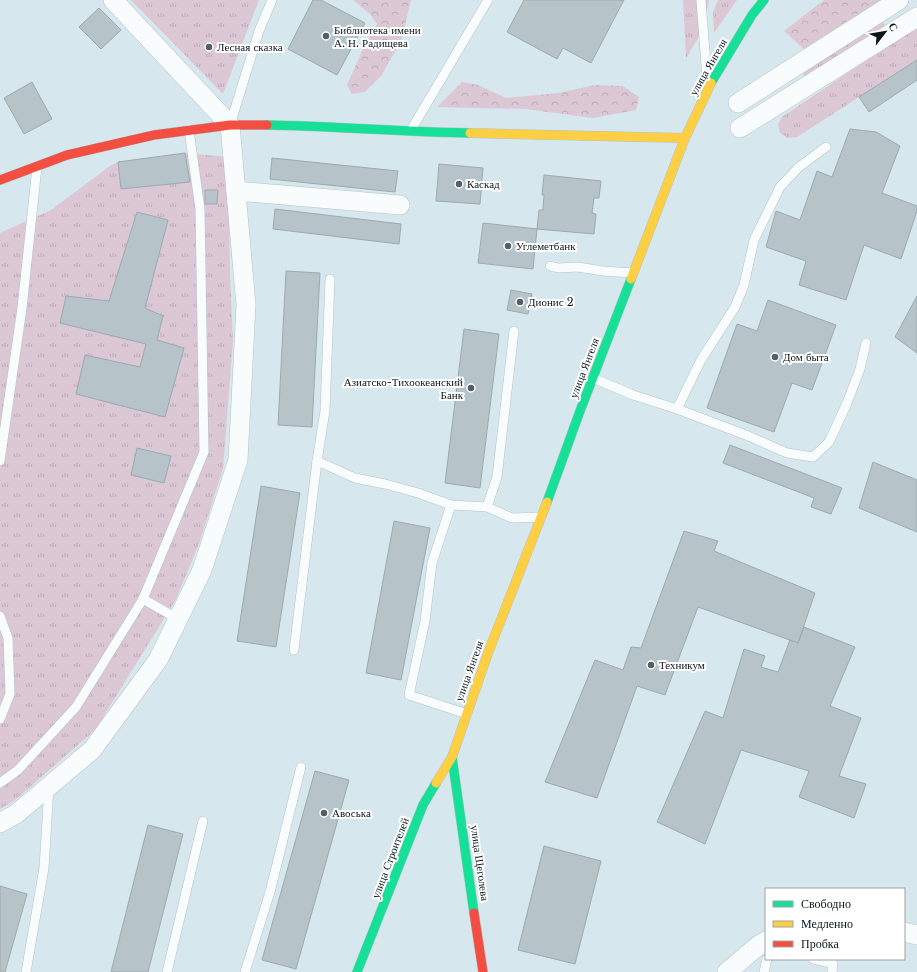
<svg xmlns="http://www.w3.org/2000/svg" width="917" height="972" font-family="'Libre Baskerville',serif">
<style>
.grass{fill:url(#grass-tufts)}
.forest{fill:url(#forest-crowns)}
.building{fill:#b6c4c9;stroke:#9caaaf}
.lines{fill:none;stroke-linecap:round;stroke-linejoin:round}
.lane-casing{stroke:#b4c3c7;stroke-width:10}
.street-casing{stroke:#b4c3c7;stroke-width:20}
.fast-casing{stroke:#b4c3c7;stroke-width:10}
.slow-casing{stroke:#b4c3c7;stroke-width:10}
.jam-casing{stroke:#b4c3c7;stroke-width:10}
.lane{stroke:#f9fcfc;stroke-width:9}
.street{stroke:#f9fcfc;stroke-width:19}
.fast{stroke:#16e098;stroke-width:9}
.slow{stroke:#ffcf43;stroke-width:9}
.jam{stroke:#f24e42;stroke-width:9}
.poi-dot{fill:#516064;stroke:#fff;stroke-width:1.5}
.labels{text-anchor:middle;stroke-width:4;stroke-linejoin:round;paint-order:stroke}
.poi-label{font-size:11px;fill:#0a161a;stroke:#fff;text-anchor:start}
.street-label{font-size:11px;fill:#0a161a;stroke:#fff}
</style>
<defs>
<pattern id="grass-tufts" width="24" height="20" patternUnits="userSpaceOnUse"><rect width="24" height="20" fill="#dcc7d4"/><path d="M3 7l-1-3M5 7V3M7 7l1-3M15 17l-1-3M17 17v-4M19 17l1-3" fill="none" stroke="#bbaab5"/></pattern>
<pattern id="forest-crowns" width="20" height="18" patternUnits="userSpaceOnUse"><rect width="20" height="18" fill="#dcc7d4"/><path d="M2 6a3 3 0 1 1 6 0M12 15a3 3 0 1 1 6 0" fill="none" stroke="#bbaab5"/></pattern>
</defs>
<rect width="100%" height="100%" fill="#d6e8ee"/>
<!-- grass -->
<g class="grass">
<path d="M131,0H259L223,94Z"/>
<path d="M683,0H709L703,30L686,58Z"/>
<path d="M718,0H737L714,33L713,12Z"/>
<path d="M882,21L887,29L807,80L802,72Z"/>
<path d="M917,26V60L797,137L788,138L780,133L778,124L782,117Z"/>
<path d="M185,153L228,157L230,275L233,340L223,469L199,544L175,601L95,730L15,800L0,809V233L51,210L110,166L118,162Z"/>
</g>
<!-- forest -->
<g class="forest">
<path d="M353,0H411L401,41L381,76L365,92L352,94L347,85L363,49L377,24L370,14Z"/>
<path d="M824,0H881L804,49L784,31Z"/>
<path d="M462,82L478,85L506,98L558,93L595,85L623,86L639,97L636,110L593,118L526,109L437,107Z"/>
</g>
<!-- building -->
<g class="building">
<path d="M313,0H321L365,23L337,75L288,49Z"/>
<path d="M524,0H624L591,63L563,48L557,59L507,32Z"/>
<path d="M99,8L121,30L101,49L79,27Z"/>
<path d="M917,60V80L869,112L859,97Z"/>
<path d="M32,82L52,119L24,134L4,98Z"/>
<path d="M850,129L876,132L900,146L882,193L917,206V211L901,259L864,245L846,300L799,285L806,261L766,247L776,211L800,220L817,171L832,177Z"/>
<path d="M185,153L190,182L121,189L118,162Z"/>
<path d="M272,158L398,171L395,192L270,179Z"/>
<path d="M439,164L483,168L480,204L436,201Z"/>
<path d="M544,175L601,181L599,198H594L592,213L596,214L594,234L537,229L539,210H543L544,195H542Z"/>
<path d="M205,190H218L217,204H205Z"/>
<path d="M275,209L401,224L399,244L273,229Z"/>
<path d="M137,212L168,220L145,308L163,316L157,340L184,348L165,417L76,394L85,355L140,367L146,344L60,323L66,296L109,301Z"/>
<path d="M483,223L537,229L533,269L478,263Z"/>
<path d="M286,271L320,273L312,427L278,425Z"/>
<path d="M511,290L532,294L528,314L507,310Z"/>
<path d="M917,296V353L895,337Z"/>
<path d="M768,300L836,325L812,390L792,383L774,432L707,408L737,324L757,331Z"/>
<path d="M464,329L499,334L480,488L445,483Z"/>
<path d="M730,445L842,488L831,514L811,507L814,498L723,463Z"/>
<path d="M137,448L171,456L164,483L131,475Z"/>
<path d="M873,462L917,480V532L859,508Z"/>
<path d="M261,486L300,493L276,647L237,641Z"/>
<path d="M394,521L430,528L401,680L366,673Z"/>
<path d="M684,531L718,541L714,551L815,593L798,643L698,607L665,695L637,686L597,798L545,782L595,660L623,670L631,647L641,648Z"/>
<path d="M804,627L855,647L830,706L861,718L839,776L866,784L854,818L799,797L809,771L741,750L705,844L657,822L705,711L723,718L744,649L765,656L761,667L778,672L790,640L798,643Z"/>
<path d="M315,771L349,780L296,969L262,960Z"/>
<path d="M148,825L183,834L148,972H111Z"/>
<path d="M544,846L601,861L575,964L518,950Z"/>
<path d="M0,886L27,894L5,972H0Z"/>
</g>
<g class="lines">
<defs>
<g id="lane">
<path d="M701,0L707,79"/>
<path d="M230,125L259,31L272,0"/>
<path d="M411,130L488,0"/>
<path d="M550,266L558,268L578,267L603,271L633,273"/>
<path d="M593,378L633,395L677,409L746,435L787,453L813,457L829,442L847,403L860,369L866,343"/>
<path d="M677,409L701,360L735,307L744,285L754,240L780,187L799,167L826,147"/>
<path d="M0,461L22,308L37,167"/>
<path d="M317,461L355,478L385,484L418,493L451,505L487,507L512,518L541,517"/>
<path d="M451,505L432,563L425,621L409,695L467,714"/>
<path d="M487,507L497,477L514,331"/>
<path d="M0,616L8,638L10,694L0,719"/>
<path d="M178,619L143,599L204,452L200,209L189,130"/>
<path d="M294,650L317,461L325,411L330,279"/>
<path d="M0,783L18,770L76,707L143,599"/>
<path d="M813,959L833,964L832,972"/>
<path d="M26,972L44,868L49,787"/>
<path d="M167,972L203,821"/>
<path d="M245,972L270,892L301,767"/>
<path d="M764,972L767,959"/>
</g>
<g id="street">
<path d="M738,103L899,0"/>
<path d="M740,128L917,17"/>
<path d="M236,191L400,205"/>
<path d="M0,823L16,814L92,750L158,660L202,570L238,460L246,305L230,125L113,0"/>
<path d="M904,932L917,935"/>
<path d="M727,972L759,945L766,941"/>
</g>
<g id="fast">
<path d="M711,83L752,15L764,0"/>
<path d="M267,125C335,126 402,132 470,133"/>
<path d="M547,502L580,411L631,279"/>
<path d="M452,757L474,913"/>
<path d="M357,972L423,805L436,783"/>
</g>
<g id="slow">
<path d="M470,133L685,138"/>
<path d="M631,279L685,138L711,83"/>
<path d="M436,783L452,757L488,653L547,502"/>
</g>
<g id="jam">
<path d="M0,180L67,155L154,135L230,125H267"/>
<path d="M474,913L483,972"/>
</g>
</defs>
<!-- lane casing -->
<use href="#lane" class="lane-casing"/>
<!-- street casing -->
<use href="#street" class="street-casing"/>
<!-- fast casing -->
<use href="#fast" class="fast-casing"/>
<!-- slow casing -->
<use href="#slow" class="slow-casing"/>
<!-- jam casing -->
<use href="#jam" class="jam-casing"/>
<!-- lane -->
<use href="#lane" class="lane"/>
<!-- street -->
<use href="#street" class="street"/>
<!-- fast -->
<use href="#fast" class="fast"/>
<!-- slow -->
<use href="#slow" class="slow"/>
<!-- jam -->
<use href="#jam" class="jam"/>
</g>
<!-- markers -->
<g class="poi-dot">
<circle cx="326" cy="36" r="4"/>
<circle cx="209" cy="47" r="4"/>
<circle cx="459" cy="184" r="4"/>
<circle cx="508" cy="246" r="4"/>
<circle cx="520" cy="302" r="4"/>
<circle cx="775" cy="357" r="4"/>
<circle cx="471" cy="388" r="4"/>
<circle cx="651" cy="665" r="4"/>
<circle cx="324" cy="813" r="4"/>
</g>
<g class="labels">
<!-- poi labels -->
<g class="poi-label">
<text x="334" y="34">Библиотека имени<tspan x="334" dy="13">А. Н. Радищева</tspan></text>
<text x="217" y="51">Лесная сказка</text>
<text x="467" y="188">Каскад</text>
<text x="516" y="250">Углеметбанк</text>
<text x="528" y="306">Дионис 2</text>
<text x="783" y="361">Дом быта</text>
<text x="463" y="386" text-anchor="end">Азиатско-Тихоокеанский<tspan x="463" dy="13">Банк</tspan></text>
<text x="659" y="669">Техникум</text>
<text x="332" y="817">Авоська</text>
</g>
<!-- street labels -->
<g class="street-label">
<text transform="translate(708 67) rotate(-60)" y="4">улица Янгеля</text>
<text transform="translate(584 368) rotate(-69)" y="4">улица Янгеля</text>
<text transform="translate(469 671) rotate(-70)" y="4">улица Янгеля</text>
<text transform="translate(390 858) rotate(-69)" y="4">улица Строителей</text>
<text transform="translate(480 863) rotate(82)" y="4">улица Щеголева</text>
</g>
</g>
<!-- legend -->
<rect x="765" y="888" width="140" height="72" fill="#ffffff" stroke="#9da2a3"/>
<rect x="773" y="901" width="20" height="6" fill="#16e098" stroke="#9da2a3"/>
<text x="801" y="908" font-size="12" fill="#0a161a">Свободно</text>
<rect x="773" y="921" width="20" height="6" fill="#ffcf43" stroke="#9da2a3"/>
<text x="801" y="928" font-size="12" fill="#0a161a">Медленно</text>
<rect x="773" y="941" width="20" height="6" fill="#f24e42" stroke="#9da2a3"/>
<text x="801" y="948" font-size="12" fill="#0a161a">Пробка</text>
<!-- north arrow -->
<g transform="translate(885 32) rotate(59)" stroke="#ffffff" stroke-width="3" paint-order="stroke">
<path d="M0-3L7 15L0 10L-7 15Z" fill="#0a161a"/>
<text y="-6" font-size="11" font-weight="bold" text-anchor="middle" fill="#0a161a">С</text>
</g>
</svg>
